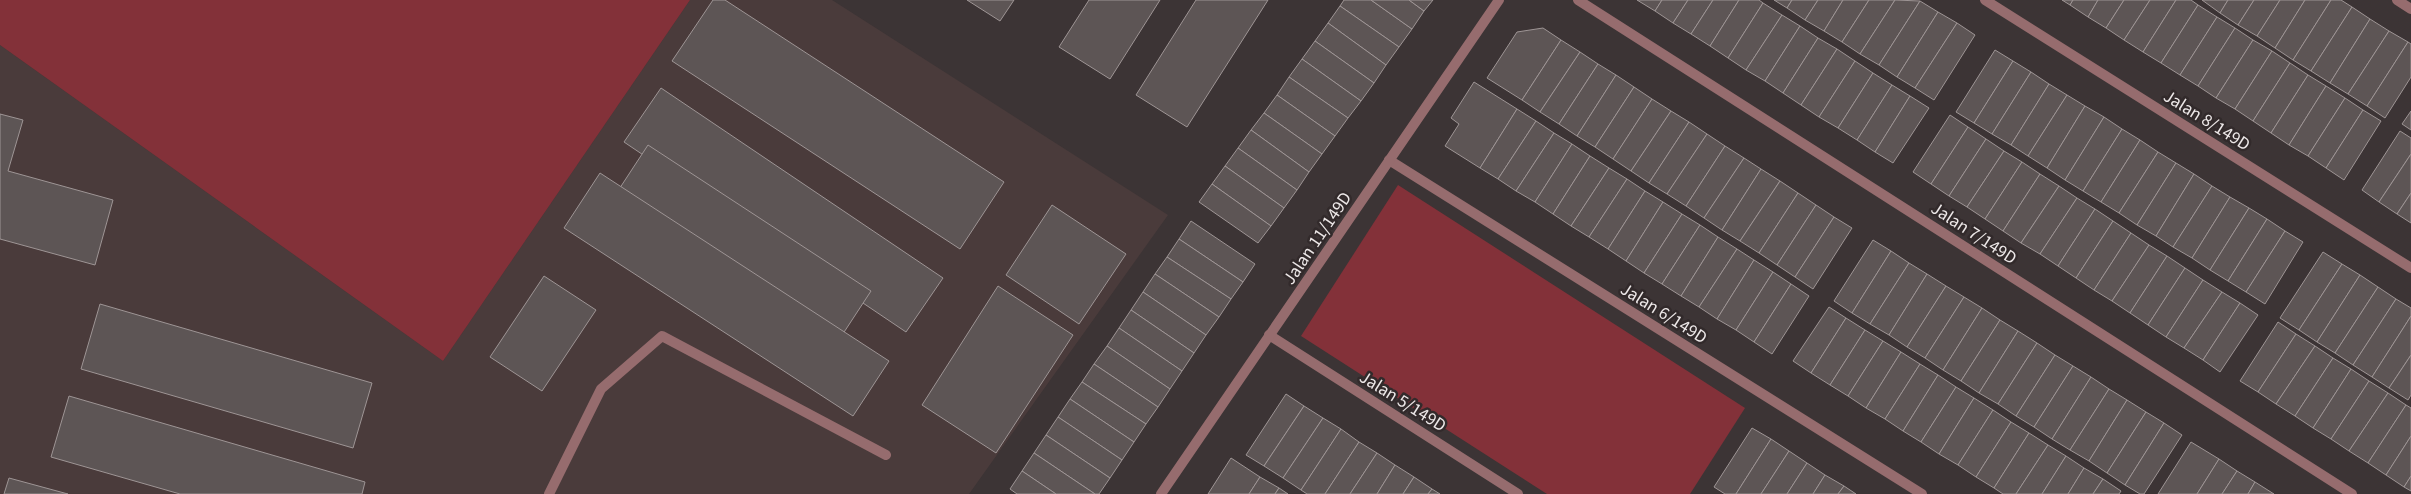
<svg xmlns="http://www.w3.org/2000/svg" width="2411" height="494" font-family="'Source Sans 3',sans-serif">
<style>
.built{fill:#4a3b3b}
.green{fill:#833139}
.building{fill:#5d5555;stroke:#9e9595}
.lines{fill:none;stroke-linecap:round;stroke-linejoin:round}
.lane{stroke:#966c6e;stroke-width:10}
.street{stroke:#966c6e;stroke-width:10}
.labels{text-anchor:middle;stroke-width:5;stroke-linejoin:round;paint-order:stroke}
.street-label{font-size:18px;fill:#ede8e8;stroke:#322a2b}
</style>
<rect width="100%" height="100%" fill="#3c3435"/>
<!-- built -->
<path class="built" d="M690,0H832L1168,215L969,494H0V45L443,361Z"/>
<!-- green -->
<g class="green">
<path d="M0,0H690L443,361L0,45Z"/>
<path d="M1398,185L1745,408L1690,494H1547L1301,336Z"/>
</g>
<!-- building -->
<g class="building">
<path d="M713,0H725L1004,182L960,249L672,61Z"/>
<path d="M967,0H1014L1000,21Z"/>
<path d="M1089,0H1160L1110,79L1059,47Z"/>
<path d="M1196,0H1268L1187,127L1136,95Z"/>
<path d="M1344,0H1371L1412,29L1399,47L1340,6Z"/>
<path d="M1371,0H1409L1424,11L1412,29Z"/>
<path d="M1409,0H1433L1424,11Z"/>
<path d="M1637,0H1662L1655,11Z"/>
<path d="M1662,0H1688L1673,23L1655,11Z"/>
<path d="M1688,0H1713L1691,34L1673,23Z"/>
<path d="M1713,0H1739L1710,46L1691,34Z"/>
<path d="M1739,0H1759L1763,3L1728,58L1710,46Z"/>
<path d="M1774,0H1792L1787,8Z"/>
<path d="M1792,0H1818L1805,20L1787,8Z"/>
<path d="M1818,0H1843L1824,31L1805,20Z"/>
<path d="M1843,0H1869L1842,42L1824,31Z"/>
<path d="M1869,0H1895L1860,54L1842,42Z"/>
<path d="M1895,0L1920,1L1879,65L1860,54Z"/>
<path d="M2062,0H2073L2070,5Z"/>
<path d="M2073,0H2098L2088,17L2070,5Z"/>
<path d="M2098,0H2124L2106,28L2088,17Z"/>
<path d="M2124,0H2150L2124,40L2106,28Z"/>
<path d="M2150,0H2176L2143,52L2124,40Z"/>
<path d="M2176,0H2191L2198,5L2161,63L2143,52Z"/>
<path d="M2202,0H2228L2220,13Z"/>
<path d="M2228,0H2254L2238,25L2220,13Z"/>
<path d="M2254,0H2280L2257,36L2238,25Z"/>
<path d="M2280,0H2305L2275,48L2257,36Z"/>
<path d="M2305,0H2331L2293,60L2275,48Z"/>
<path d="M2331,0H2341L2352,7L2311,71L2293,60Z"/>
<path d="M1920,1L1938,12L1897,77L1879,65Z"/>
<path d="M1763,3L1782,15L1746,70L1728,58Z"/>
<path d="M2198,5L2217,17L2180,75L2161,63Z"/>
<path d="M1340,6L1399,47L1386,65L1328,23Z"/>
<path d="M2352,7L2370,19L2330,83L2311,71Z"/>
<path d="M1938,12L1957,23L1915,88L1897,77Z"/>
<path d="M1782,15L1800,26L1765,81L1746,70Z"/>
<path d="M2217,17L2235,28L2198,86L2180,75Z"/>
<path d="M2370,19L2389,31L2348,94L2330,83Z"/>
<path d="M1328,23L1386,65L1374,83L1315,41Z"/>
<path d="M1957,23L1975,35L1934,100L1915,88Z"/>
<path d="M1800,26L1818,38L1783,93L1765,81Z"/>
<path d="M1543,28L1561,40L1522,100L1487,78L1517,32Z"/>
<path d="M2235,28L2253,40L2216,98L2198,86Z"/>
<path d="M2389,31L2408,42L2367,106L2348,94Z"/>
<path d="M1818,38L1837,49L1801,105L1783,93Z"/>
<path d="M1561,40L1580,52L1540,112L1522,100Z"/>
<path d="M2253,40L2272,51L2235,109L2216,98Z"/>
<path d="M1315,41L1374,83L1361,101L1302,59Z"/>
<path d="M2408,42L2411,44V77L2385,118L2367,106Z"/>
<path d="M1837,49L1855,61L1819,117L1801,105Z"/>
<path d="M1995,50L2013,61L1974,123L1956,112Z"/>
<path d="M2272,51L2290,63L2253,121L2235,109Z"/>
<path d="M1580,52L1598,64L1559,124L1540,112Z"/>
<path d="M1302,59L1361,101L1348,118L1289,77Z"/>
<path d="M1855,61L1873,73L1838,128L1819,117Z"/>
<path d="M2013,61L2031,72L1992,134L1974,123Z"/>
<path d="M2290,63L2308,75L2271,133L2253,121Z"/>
<path d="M1598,64L1616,75L1577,136L1559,124Z"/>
<path d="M2031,72L2049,84L2011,145L1992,134Z"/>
<path d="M1873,73L1892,85L1857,140L1838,128Z"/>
<path d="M1616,75L1634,87L1595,147L1577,136Z"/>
<path d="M2308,75L2326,86L2289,145L2271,133Z"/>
<path d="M1289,77L1348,118L1335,136L1277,95Z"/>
<path d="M1474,82L1517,109L1480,168L1445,146L1459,124L1451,118Z"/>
<path d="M2049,84L2067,95L2028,156L2011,145Z"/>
<path d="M1892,85L1910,96L1875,152L1857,140Z"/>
<path d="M2326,86L2345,98L2308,156L2289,145Z"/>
<path d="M1634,87L1652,99L1613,159L1595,147Z"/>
<path d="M661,88L943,278L906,332L624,142Z"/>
<path d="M1277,95L1335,136L1322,154L1264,113Z"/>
<path d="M2067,95L2085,106L2047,168L2028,156Z"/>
<path d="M1910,96L1929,108L1893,163L1875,152Z"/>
<path d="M2345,98L2363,110L2326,168L2308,156Z"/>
<path d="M1652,99L1671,111L1631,171L1613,159Z"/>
<path d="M2085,106L2104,117L2065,180L2047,168Z"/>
<path d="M1517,109L1536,121L1498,179L1480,168Z"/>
<path d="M2363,110L2381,121L2344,180L2326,168Z"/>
<path d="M1671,111L1689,122L1649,183L1631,171Z"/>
<path d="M2411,111V130L2402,124Z"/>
<path d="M1264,113L1322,154L1309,172L1251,130Z"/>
<path d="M0,114L23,120L8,171L113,200L95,265L0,239Z"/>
<path d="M1950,115L1968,127L1931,184L1913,172Z"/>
<path d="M2104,117L2122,129L2083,191L2065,180Z"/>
<path d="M1536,121L1554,133L1516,191L1498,179Z"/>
<path d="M1689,122L1707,134L1667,194L1649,183Z"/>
<path d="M1968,127L1986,139L1949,196L1931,184Z"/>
<path d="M2122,129L2140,140L2101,202L2083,191Z"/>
<path d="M1251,130L1309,172L1297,190L1238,148Z"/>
<path d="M2400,131L2411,138V154L2379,202L2362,190Z"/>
<path d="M1554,133L1572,144L1535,202L1516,191Z"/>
<path d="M1707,134L1725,146L1686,206L1667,194Z"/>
<path d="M1986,139L2004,151L1967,207L1949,196Z"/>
<path d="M2140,140L2158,152L2119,213L2101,202Z"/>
<path d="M1572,144L1590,156L1553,214L1535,202Z"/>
<path d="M648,145L871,291L833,349L610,203Z"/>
<path d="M1725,146L1744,158L1704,218L1686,206Z"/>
<path d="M1238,148L1297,190L1284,208L1225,166Z"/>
<path d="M2004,151L2022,162L1985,219L1967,207Z"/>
<path d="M2158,152L2176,163L2137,225L2119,213Z"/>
<path d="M2411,154V193L2397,214L2379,202Z"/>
<path d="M1590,156L1609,168L1571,226L1553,214Z"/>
<path d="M1744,158L1761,169L1722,230L1704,218Z"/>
<path d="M2022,162L2040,174L2003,231L1985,219Z"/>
<path d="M2176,163L2194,174L2156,236L2137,225Z"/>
<path d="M1225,166L1284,208L1271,226L1212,184Z"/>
<path d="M1609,168L1627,179L1589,237L1571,226Z"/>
<path d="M1761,169L1780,181L1740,241L1722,230Z"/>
<path d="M600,173L889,361L853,416L564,228Z"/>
<path d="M2040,174L2059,186L2021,243L2003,231Z"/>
<path d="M2194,174L2212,186L2173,247L2156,236Z"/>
<path d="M1627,179L1645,191L1608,249L1589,237Z"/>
<path d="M1780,181L1798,193L1759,253L1740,241Z"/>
<path d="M1212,184L1271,226L1258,243L1199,202Z"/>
<path d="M2059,186L2077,198L2040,254L2021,243Z"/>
<path d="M2212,186L2230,197L2192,258L2173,247Z"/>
<path d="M1645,191L1663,202L1626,261L1608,249Z"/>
<path d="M1798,193L1816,205L1777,265L1759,253Z"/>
<path d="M2411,193V223L2397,214Z"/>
<path d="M2230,197L2249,208L2210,270L2192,258Z"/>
<path d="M2077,198L2095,209L2058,266L2040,254Z"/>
<path d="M1663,202L1682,214L1644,273L1626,261Z"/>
<path d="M1052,205L1126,254L1079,324L1006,275Z"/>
<path d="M1816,205L1834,217L1795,277L1777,265Z"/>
<path d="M2249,208L2267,219L2228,281L2210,270Z"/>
<path d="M2095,209L2113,221L2076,278L2058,266Z"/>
<path d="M1682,214L1700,225L1662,284L1644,273Z"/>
<path d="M1834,217L1852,228L1813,289L1795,277Z"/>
<path d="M2267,219L2285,231L2246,292L2228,281Z"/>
<path d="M1191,221L1255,264L1243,282L1179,239Z"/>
<path d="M2113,221L2131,233L2094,290L2076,278Z"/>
<path d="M1700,225L1718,237L1681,296L1662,284Z"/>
<path d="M2285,231L2303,242L2265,304L2246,292Z"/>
<path d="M2131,233L2149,245L2112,301L2094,290Z"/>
<path d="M1718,237L1737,249L1699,307L1681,296Z"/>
<path d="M1179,239L1243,282L1231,299L1167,257Z"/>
<path d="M1873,240L1891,251L1852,313L1834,301Z"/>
<path d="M2149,245L2167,256L2130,313L2112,301Z"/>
<path d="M1737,249L1754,260L1717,319L1699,307Z"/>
<path d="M1891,251L1909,263L1870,324L1852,313Z"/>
<path d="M2323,252L2342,264L2299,330L2280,318Z"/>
<path d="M2167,256L2185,268L2148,325L2130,313Z"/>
<path d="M1167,257L1231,299L1219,317L1155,274Z"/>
<path d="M1754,260L1773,272L1736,330L1717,319Z"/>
<path d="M1909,263L1927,274L1889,335L1870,324Z"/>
<path d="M2342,264L2360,275L2317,342L2299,330Z"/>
<path d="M2185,268L2203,280L2166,337L2148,325Z"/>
<path d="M1773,272L1791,284L1754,342L1736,330Z"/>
<path d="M1155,274L1219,317L1206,335L1143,292Z"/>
<path d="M1927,274L1946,286L1907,347L1889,335Z"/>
<path d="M2360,275L2378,287L2335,353L2317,342Z"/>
<path d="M544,276L596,310L542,391L490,357Z"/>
<path d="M2203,280L2222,292L2184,348L2166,337Z"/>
<path d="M1791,284L1809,296L1772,354L1754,342Z"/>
<path d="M998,286L1073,335L996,453L922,405Z"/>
<path d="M1946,286L1964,297L1925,358L1907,347Z"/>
<path d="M2378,287L2396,299L2353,365L2335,353Z"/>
<path d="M1143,292L1206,335L1194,353L1131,310Z"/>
<path d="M2222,292L2240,303L2203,360L2184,348Z"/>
<path d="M1964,297L1982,308L1943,370L1925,358Z"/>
<path d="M2396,299L2411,308V316L2372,377L2353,365Z"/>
<path d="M2240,303L2258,315L2220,372L2203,360Z"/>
<path d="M100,304L372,383L353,448L81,369Z"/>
<path d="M1829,307L1846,318L1811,373L1793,361Z"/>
<path d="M1982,308L2000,320L1961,381L1943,370Z"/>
<path d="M1131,310L1194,353L1182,371L1119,328Z"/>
<path d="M2411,316V355L2389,388L2372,377Z"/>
<path d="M1846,318L1865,330L1830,385L1811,373Z"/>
<path d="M2000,320L2018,331L1979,393L1961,381Z"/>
<path d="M2278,322L2296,334L2258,392L2240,381Z"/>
<path d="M1119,328L1182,371L1170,389L1107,346Z"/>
<path d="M1865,330L1883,341L1848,396L1830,385Z"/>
<path d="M2018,331L2037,343L1998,404L1979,393Z"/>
<path d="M2296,334L2315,346L2276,404L2258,392Z"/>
<path d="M1883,341L1901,352L1866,408L1848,396Z"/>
<path d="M2037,343L2055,355L2016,416L1998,404Z"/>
<path d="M1107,346L1170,389L1158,407L1094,364Z"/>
<path d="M2315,346L2333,358L2295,416L2276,404Z"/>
<path d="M1901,352L1920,364L1885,419L1866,408Z"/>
<path d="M2055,355L2073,366L2034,427L2016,416Z"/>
<path d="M2411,355V395L2408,400L2389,388Z"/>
<path d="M2333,358L2351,369L2313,428L2295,416Z"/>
<path d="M1094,364L1158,407L1146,424L1082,382Z"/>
<path d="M1920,364L1938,375L1903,431L1885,419Z"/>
<path d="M2073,366L2091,377L2052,439L2034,427Z"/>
<path d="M2351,369L2369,381L2331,439L2313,428Z"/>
<path d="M1938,375L1956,387L1921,442L1903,431Z"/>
<path d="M2091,377L2109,389L2070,450L2052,439Z"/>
<path d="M2369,381L2388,393L2349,451L2331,439Z"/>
<path d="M1082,382L1146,424L1134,442L1070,399Z"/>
<path d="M1956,387L1974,398L1939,454L1921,442Z"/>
<path d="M2109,389L2127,400L2089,461L2070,450Z"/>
<path d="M2388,393L2406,405L2368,463L2349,451Z"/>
<path d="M1286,394L1304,406L1264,466L1246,455Z"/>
<path d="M69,396L365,482L362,494H180L51,457Z"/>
<path d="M1974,398L1993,410L1958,465L1939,454Z"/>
<path d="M1070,399L1134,442L1122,460L1058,417Z"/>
<path d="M2127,400L2146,412L2107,473L2089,461Z"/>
<path d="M2406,405L2411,408V436L2386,475L2368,463Z"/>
<path d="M1304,406L1323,418L1283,478L1264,466Z"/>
<path d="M1993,410L2011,422L1976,477L1958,465Z"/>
<path d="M2146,412L2164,423L2125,485L2107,473Z"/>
<path d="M1058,417L1122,460L1110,478L1046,435Z"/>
<path d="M1323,418L1341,429L1301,490L1283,478Z"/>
<path d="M2011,422L2029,433L1994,488L1976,477Z"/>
<path d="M2164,423L2182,435L2144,494H2140L2125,485Z"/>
<path d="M1752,428L1771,439L1736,494H1725L1714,487Z"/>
<path d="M1341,429L1359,442L1325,494H1307L1301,490Z"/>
<path d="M2029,433L2048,445L2016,494H2003L1994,488Z"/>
<path d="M1046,435L1110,478L1099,494H1095L1034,453Z"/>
<path d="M2411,436V476L2404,487L2386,475Z"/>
<path d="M1771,439L1789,451L1761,494H1736Z"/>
<path d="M1359,442L1377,453L1350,494H1325Z"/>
<path d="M2191,442L2219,459L2197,494H2158Z"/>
<path d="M2048,445L2066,456L2042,494H2016Z"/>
<path d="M1789,451L1807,463L1787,494H1761Z"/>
<path d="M1034,453L1095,494H1056L1022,471Z"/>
<path d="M1377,453L1395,465L1377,494H1350Z"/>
<path d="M2066,456L2084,468L2068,494H2042Z"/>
<path d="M1231,458L1260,477L1249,494H1208Z"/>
<path d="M2219,459L2237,471L2222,494H2197Z"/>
<path d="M1807,463L1825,475L1813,494H1787Z"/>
<path d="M1395,465L1414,477L1403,494H1377Z"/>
<path d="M2084,468L2103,479L2093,494H2068Z"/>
<path d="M1022,471L1056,494H1017L1010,489Z"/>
<path d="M2237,471L2255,482L2248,494H2222Z"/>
<path d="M1825,475L1844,486L1838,494H1813Z"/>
<path d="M2411,476V491L2404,487Z"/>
<path d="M1260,477L1279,488L1275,494H1249Z"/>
<path d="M1414,477L1432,489L1428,494H1403Z"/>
<path d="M9,478L68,494H4Z"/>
<path d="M2103,479L2121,491L2119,494H2093Z"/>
<path d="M2255,482L2274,494H2248Z"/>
<path d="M1844,486L1856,494H1838Z"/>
<path d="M1279,488L1288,494H1275Z"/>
<path d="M1432,489L1440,494H1428Z"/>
</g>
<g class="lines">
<!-- lane -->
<path class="lane" d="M549,494L601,389L662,336L886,455"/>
<!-- street -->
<g class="street">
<path d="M1578,0L2352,494"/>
<path d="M1985,0L2411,268"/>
<path d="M2397,0L2411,9"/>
<path d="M1389,160L1922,494"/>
<path d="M1269,335L1518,494"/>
<path d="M1161,494L1499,0"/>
</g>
</g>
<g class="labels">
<!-- street labels -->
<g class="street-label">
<text transform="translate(2207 120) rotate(32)" y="6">Jalan 8/149D</text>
<text transform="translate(1974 233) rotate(33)" y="6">Jalan 7/149D</text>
<text transform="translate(1317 238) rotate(-56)" y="6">Jalan 11/149D</text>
<text transform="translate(1664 313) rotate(32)" y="6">Jalan 6/149D</text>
<text transform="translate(1403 401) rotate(32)" y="6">Jalan 5/149D</text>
</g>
</g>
</svg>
